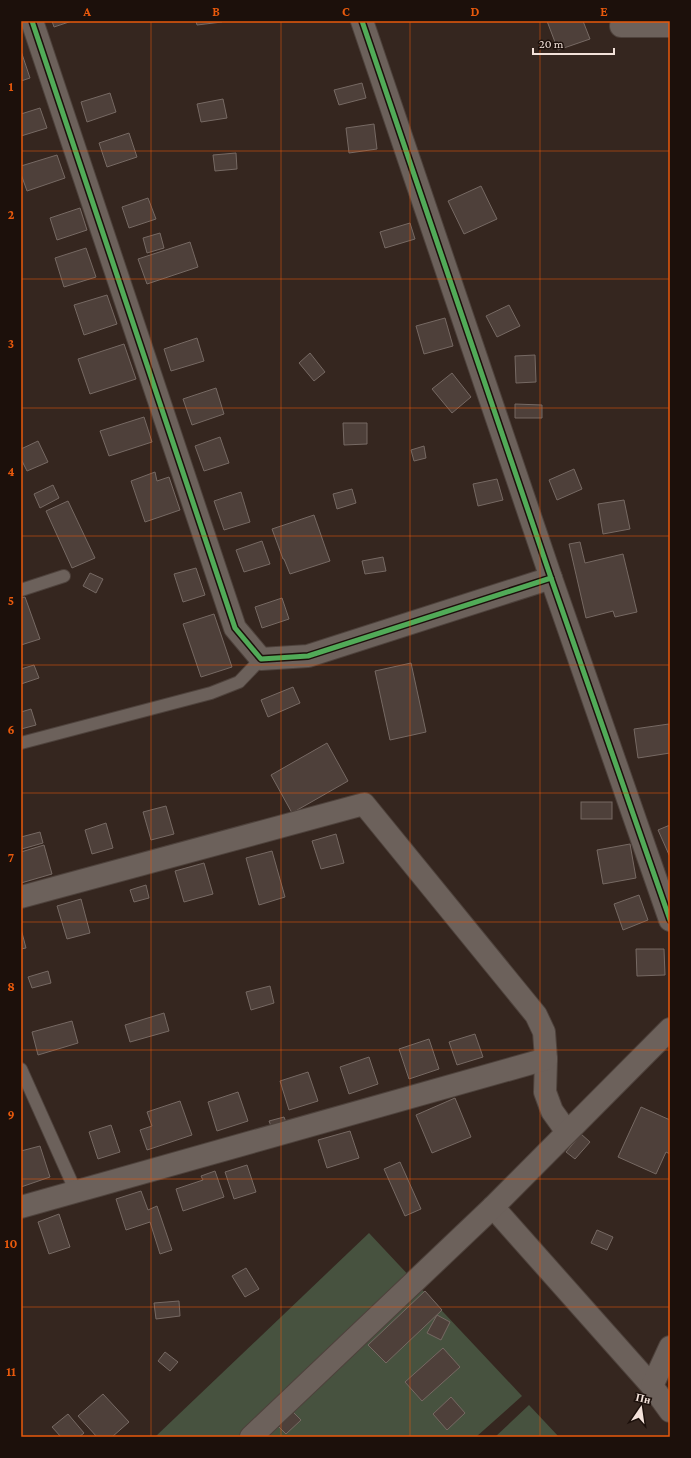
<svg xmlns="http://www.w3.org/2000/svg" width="691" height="1458" font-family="'Crimson Pro',serif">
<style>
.green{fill:#47523f}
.building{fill:#4e403a;stroke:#766963}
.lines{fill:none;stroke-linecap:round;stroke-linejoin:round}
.lane-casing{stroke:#4e423c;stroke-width:14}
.street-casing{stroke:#4e423c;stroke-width:24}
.lane{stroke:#6c615b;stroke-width:12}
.street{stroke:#6c615b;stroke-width:22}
.cycleway-casing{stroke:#1c100b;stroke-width:8}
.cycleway{stroke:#51ab58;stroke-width:5}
.grid{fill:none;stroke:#e8590c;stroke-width:1;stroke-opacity:0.55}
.neatline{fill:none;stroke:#e8590c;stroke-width:1.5}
.grid-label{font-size:13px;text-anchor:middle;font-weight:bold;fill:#e8590c}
</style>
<rect width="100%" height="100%" fill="#35261f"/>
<!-- green -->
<g class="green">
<path d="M369,1233L522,1396L476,1437H155Z"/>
<path d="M529,1405L559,1437H495Z"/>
</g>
<!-- building -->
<g class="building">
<path d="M52,21H72L54,27Z"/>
<path d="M196,21H222V22L197,25Z"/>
<path d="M547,21H583L590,39L558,50Z"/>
<path d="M21,51L30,78L21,81Z"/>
<path d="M362,83L366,98L339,105L334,90Z"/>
<path d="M110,93L116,112L87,122L81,102Z"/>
<path d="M223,99L227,118L201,122L197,104Z"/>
<path d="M40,108L47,128L21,136V114Z"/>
<path d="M374,124L377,149L349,153L346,128Z"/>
<path d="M129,133L137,157L107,167L99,143Z"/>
<path d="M236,153L237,169L215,171L213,155Z"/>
<path d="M57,155L65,178L27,191L21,174V166Z"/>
<path d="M481,186L497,219L464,234L448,201Z"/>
<path d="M148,198L156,219L129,228L122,207Z"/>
<path d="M80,208L87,230L57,240L50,218Z"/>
<path d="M410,223L415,239L385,248L380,232Z"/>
<path d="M160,233L164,248L147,253L143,238Z"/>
<path d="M190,242L198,267L147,284L138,259Z"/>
<path d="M86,248L96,277L64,287L55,258Z"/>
<path d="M107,295L117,324L84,335L74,305Z"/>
<path d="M509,305L520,326L497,337L486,316Z"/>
<path d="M445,318L453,346L424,354L416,326Z"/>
<path d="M197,338L204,361L171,371L164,349Z"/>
<path d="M124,344L136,379L90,394L78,359Z"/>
<path d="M310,353L325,372L314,381L299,363Z"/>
<path d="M535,355L536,382L516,383L515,356Z"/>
<path d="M452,373L471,397L452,413L432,389Z"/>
<path d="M216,388L224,414L192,425L183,399Z"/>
<path d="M515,404L542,405V418H515Z"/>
<path d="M144,417L152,442L109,456L100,431Z"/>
<path d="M343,423H367V444L344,445Z"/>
<path d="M220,437L229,463L204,471L195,446Z"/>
<path d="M38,441L48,462L27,471L21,459V449Z"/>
<path d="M424,446L426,458L414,461L411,450Z"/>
<path d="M574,469L582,489L557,500L549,480Z"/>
<path d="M155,472L157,481L169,477L180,510L145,522L131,481Z"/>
<path d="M497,479L503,500L478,506L473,484Z"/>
<path d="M53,485L59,498L40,508L34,494Z"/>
<path d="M352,489L356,503L337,509L333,494Z"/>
<path d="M241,492L250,522L224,530L214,501Z"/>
<path d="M624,500L630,529L603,534L598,504Z"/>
<path d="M68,501L95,558L72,568L46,511Z"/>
<path d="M314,515L330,561L290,574L284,559H283L272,529Z"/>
<path d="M262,541L270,564L244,572L236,550Z"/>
<path d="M580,542L585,563L623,554L637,612L615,617L613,611L586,618L569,544Z"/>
<path d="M383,557L386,571L365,574L362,561Z"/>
<path d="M196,568L205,595L183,602L174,574Z"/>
<path d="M90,573L103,579L96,593L83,586Z"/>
<path d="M25,597L40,639L21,645V598Z"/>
<path d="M282,598L289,619L262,628L255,607Z"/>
<path d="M214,614L232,667L201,677L183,624Z"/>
<path d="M411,663L426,732L390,740L375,671Z"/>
<path d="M34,665L39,678L21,684V669Z"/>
<path d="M293,687L300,703L268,717L261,700Z"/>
<path d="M31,709L36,725L21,729V712Z"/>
<path d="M669,724L670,753L638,758L634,729Z"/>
<path d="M327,743L348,781L292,813L271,775Z"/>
<rect x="581" y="802" width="31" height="17"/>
<path d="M166,806L174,834L151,840L143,812Z"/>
<path d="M106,823L113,848L92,854L85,830Z"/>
<path d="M670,825V857L658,830Z"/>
<path d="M40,832L43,843L22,849L21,837Z"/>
<path d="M336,834L344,863L321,869L312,841Z"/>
<path d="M630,844L636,878L603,884L597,850Z"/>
<path d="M44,845L52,874L21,883V852Z"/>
<path d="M272,851L285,897L259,905L246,858Z"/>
<path d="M204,863L213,894L184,902L175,871Z"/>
<path d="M146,885L149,898L134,902L130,890Z"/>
<path d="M639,895L648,920L623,930L614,904Z"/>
<path d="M81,899L90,933L67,939L57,906Z"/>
<path d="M21,929L26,948L21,949Z"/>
<path d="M636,949H664L665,975L637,976Z"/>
<path d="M48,971L51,983L32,988L28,977Z"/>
<path d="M270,986L274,1003L251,1010L246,992Z"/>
<path d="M164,1013L169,1031L130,1042L125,1025Z"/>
<path d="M72,1021L78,1043L38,1055L32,1032Z"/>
<path d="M475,1034L483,1057L457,1065L449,1042Z"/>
<path d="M429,1039L439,1069L409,1079L399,1049Z"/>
<path d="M369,1057L378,1084L349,1094L340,1067Z"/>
<path d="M308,1072L318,1101L289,1110L280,1081Z"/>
<path d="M238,1092L248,1121L217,1131L208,1102Z"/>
<path d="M455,1098L471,1137L432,1153L416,1115Z"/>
<path d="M180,1101L192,1135L147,1150L140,1130L152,1126L147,1112Z"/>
<path d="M641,1107L670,1120V1154L666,1152L656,1174L618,1157Z"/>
<path d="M284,1117L288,1127L273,1131L269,1121Z"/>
<path d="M111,1125L120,1152L98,1159L89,1132Z"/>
<path d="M350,1131L359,1158L327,1168L318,1140Z"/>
<path d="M581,1134L590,1142L575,1159L566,1152Z"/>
<path d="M40,1146L50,1177L21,1187V1151Z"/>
<path d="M400,1162L421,1209L405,1216L384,1169Z"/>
<path d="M247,1165L256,1192L234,1199L225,1172Z"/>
<path d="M215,1171L224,1197L183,1211L176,1189L203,1180L201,1176Z"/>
<path d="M141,1191L148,1210L157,1206L172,1250L160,1254L150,1222L126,1230L116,1199Z"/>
<path d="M59,1214L70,1247L49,1254L38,1222Z"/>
<path d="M597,1230L613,1237L607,1250L591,1243Z"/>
<path d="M246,1268L259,1289L245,1297L232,1276Z"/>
<path d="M425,1291L442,1310L386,1363L368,1345Z"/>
<path d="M179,1301L180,1316L156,1319L154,1303Z"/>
<path d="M437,1315L450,1322L441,1340L427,1333Z"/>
<path d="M443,1348L460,1367L422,1401L405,1382Z"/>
<path d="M165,1352L178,1362L170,1371L158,1361Z"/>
<path d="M103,1394L129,1422L112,1437H97L78,1416Z"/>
<path d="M451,1397L465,1413L447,1430L433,1414Z"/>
<path d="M293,1412L301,1420L286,1434L278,1426Z"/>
<path d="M68,1414L84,1433L79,1437H61L52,1427Z"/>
</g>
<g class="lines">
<defs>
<g id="lane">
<path d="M21,590L64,576"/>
<path d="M21,743L211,693L239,682L261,659"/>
<path d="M21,1069L76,1192"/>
</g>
<g id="street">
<path d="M32,21L235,628L261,659L308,656L551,578"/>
<path d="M362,21L551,578L670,920"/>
<path d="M621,26H670"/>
<path d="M21,897L364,804L536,1015L544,1032L546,1059L545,1092L552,1111L567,1132"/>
<path d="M21,1207L546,1059"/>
<path d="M493,1207L652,1386"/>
<path d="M670,1347L652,1386L670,1411"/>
<path d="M251,1437L493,1207L670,1029"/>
</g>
</defs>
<!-- lane casing -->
<use href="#lane" class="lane-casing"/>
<!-- street casing -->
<use href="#street" class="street-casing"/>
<!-- lane -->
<use href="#lane" class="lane"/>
<!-- street -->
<use href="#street" class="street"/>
<defs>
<g id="cycleway">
<path d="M32,21L235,628L261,659L308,656L551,578"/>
<path d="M362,21L551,578L670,920"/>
</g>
</defs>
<!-- cycleway casing -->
<use href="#cycleway" class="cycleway-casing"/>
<!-- cycleway -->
<use href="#cycleway" class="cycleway"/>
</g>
<!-- grid -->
<path class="grid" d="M151,21V1437M281,21V1437M410,21V1437M540,21V1437M21,151H670M21,279H670M21,408H670M21,536H670M21,665H670M21,793H670M21,922H670M21,1050H670M21,1179H670M21,1307H670"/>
<!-- border -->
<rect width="691" height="1458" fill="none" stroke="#1c100b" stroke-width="44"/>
<!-- north arrow -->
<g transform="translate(641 1408) rotate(13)" stroke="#1c100b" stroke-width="3" paint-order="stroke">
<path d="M0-3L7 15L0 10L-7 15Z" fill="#f3e2da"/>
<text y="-6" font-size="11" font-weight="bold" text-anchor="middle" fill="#f3e2da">Пн</text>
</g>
<!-- scale -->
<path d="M533 48v6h81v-6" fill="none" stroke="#f3e2da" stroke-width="2"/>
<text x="539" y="48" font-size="12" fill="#f3e2da" stroke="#1c100b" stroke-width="3" paint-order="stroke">20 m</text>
<rect x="22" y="22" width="647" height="1414" class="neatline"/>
<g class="grid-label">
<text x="87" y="16">A</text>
<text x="216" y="16">B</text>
<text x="346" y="16">C</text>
<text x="475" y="16">D</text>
<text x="604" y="16">E</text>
<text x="11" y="91">1</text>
<text x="11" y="219">2</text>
<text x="11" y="348">3</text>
<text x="11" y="476">4</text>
<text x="11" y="605">5</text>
<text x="11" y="734">6</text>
<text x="11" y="862">7</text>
<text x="11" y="991">8</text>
<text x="11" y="1119">9</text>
<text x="11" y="1248">10</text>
<text x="11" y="1376">11</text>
</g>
</svg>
